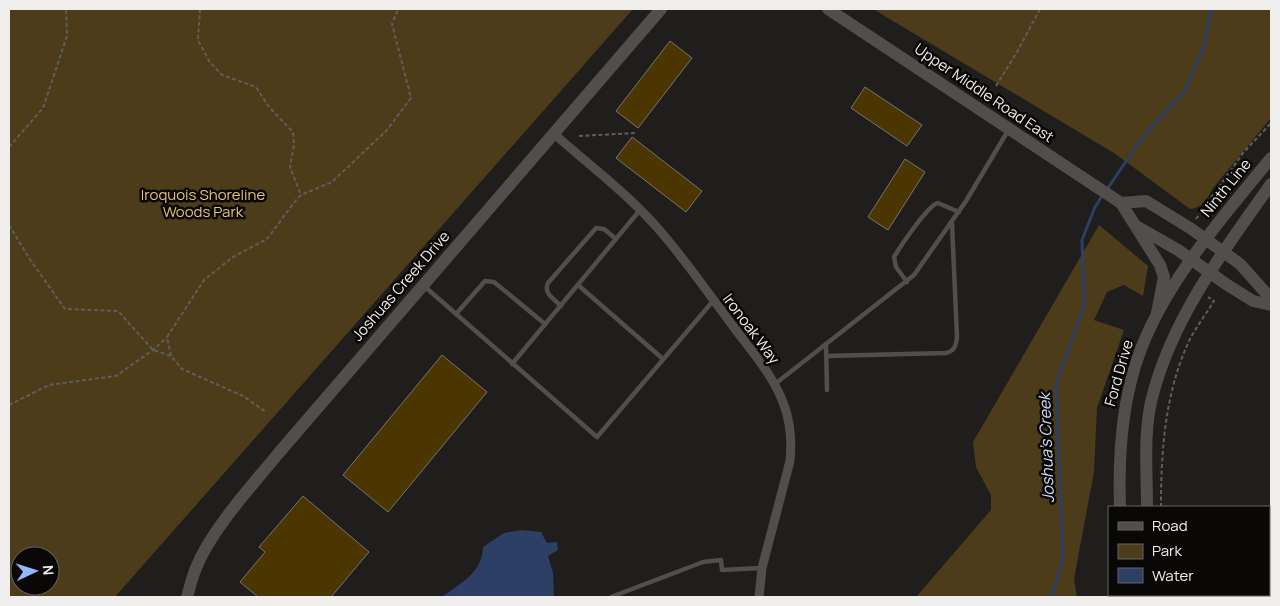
<svg xmlns="http://www.w3.org/2000/svg" width="1280" height="606" font-family="Manrope,sans-serif">
<style>
.green{fill:#4c3c1a;fill-rule:evenodd}
.water{fill:#2d3f65}
.lines{fill:none;stroke-linecap:round;stroke-linejoin:round}
.stream{stroke:#2d3f65;stroke-width:3}
.building{fill:#4b3602;stroke:#777572}
.path{stroke:#5f5e5c;stroke-width:2;stroke-dasharray:4 2.5;stroke-linecap:butt}
.lane{stroke:#504f4c;stroke-width:4.5}
.street{stroke:#504f4c;stroke-width:9}
.secondary{stroke:#504f4c;stroke-width:12}
.labels{text-anchor:middle;stroke-width:5;stroke-linejoin:round;paint-order:stroke}
.street-label{font-size:15px;fill:#efeeed;stroke:#090807}
.park-label{font-size:15px;fill:#e5c279;stroke:#090807}
.water-label{font-size:16px;font-style:italic;fill:#d0def9;stroke:#090807}
</style>
<rect width="100%" height="100%" fill="#1f1e1c"/>
<!-- green -->
<g class="green">
<path d="M9,9H633L115,597H9ZM20,556H50V586H20Z"/>
<path d="M873,9H1271V118L1213,188C1207,199 1203,208 1190,209L1114,153Z"/>
<path d="M1099,225L1148,266L1143,296L1124,285L1107,292L1094,320L1124,330L1097,408L1094,472L1074,579L1077,597H916L991,510V495L976,467L973,442Z"/>
</g>
<!-- water -->
<path class="water" d="M522,530L541,532L547,543L557,542L558,550L548,556L553,573L554,597H442C461,582 482,574 483,547L504,533Z"/>
<g class="lines">
<!-- stream -->
<g class="stream">
<path d="M1106,191L1143,136L1184,92L1205,44L1211,9"/>
<path d="M1052,597L1063,557L1056,384L1084,305L1082,240L1095,207L1102,196"/>
</g>
</g>
<!-- building -->
<g class="building">
<path d="M670,41L692,58L638,128L616,111Z"/>
<path d="M865,87L922,125L907,146L851,108Z"/>
<path d="M632,137L702,191L686,212L616,158Z"/>
<path d="M905,159L925,172L888,230L868,217Z"/>
<path d="M442,355L487,392L388,512L343,475Z"/>
<path d="M303,496L369,552L331,597H258L240,582L265,552L259,547Z"/>
</g>
<g class="lines">
<!-- path -->
<g class="path">
<path d="M200,9L198,40L209,61L222,75L256,87L269,107L293,132L294,144L290,167L301,195"/>
<path d="M996,86L1017,52L1040,9"/>
<path d="M579,136L636,133"/>
<path d="M9,147L43,108L67,36L66,9"/>
<path d="M1196,219L1243,153L1271,123"/>
<path d="M9,225L29,258L65,309L118,311L153,350L171,356L182,369L243,396L266,412"/>
<path d="M171,356L167,337L204,280L233,257L267,239L296,200L301,195L332,182L387,130L411,98L392,24L398,9"/>
<path d="M9,405L49,385L116,376L153,350L167,337"/>
<path d="M1161,507C1161,450 1165,393 1189,341C1196,327 1206,314 1214,301L1208,297"/>
<path d="M1162,595L1163,597"/>
</g>
<!-- lane -->
<g class="lane">
<path d="M907,282L896,267L894,257C900,247 928,205 938,203L959,212"/>
<path d="M578,285L663,359"/>
<path d="M424,286L597,437L713,301"/>
<path d="M561,306C554,299 543,293 548,283L596,228L604,229L616,239"/>
<path d="M456,314L485,281L494,282L545,324"/>
<path d="M826,344L827,390"/>
<path d="M826,356L946,353C955,351 956,345 957,337L952,224"/>
<path d="M512,364L640,210"/>
<path d="M775,384L914,275L966,201L1009,129"/>
<path d="M611,597L703,562L721,560L722,570L761,568"/>
</g>
<!-- street -->
<path class="street" d="M553,133C587,163 624,191 654,224C683,256 707,292 733,326C751,351 774,376 784,405C791,424 792,441 790,461L762,568L759,597"/>
<!-- secondary -->
<g class="secondary">
<path d="M828,9L1121,203L1160,265L1164,277L1157,313"/>
<path d="M1121,203L1146,201L1190,228L1240,264L1265,292L1271,304"/>
<path d="M1136,226L1178,250L1226,284L1253,301L1271,305"/>
<path d="M1120,507C1118,447 1123,384 1150,328C1178,268 1229,209 1271,158"/>
<path d="M1147,507C1147,470 1143,430 1153,394C1174,315 1225,249 1271,184"/>
<path d="M1123,595V597"/>
<path d="M187,597C190,587 192,577 196,568C211,530 251,487 277,455L661,9"/>
<path d="M1148,597V595"/>
</g>
</g>
<g class="labels">
<!-- street labels -->
<g class="street-label">
<text transform="translate(984 93) rotate(34)" y="5">Upper Middle Road East</text>
<text transform="translate(1226 188) rotate(-51)" y="5">Ninth Line</text>
<text transform="translate(401 286) rotate(-49)" y="5">Joshuas Creek Drive</text>
<text transform="translate(751 329) rotate(53)" y="5">Ironoak Way</text>
<text transform="translate(1119 373) rotate(-74)" y="5">Ford Drive</text>
</g>
<!-- park labels -->
<g class="park-label">
<text x="203" y="200">Iroquois Shoreline<tspan x="203" dy="17">Woods Park</tspan></text>
</g>
<!-- water labels -->
<g class="water-label">
<text transform="translate(1046 448) rotate(-92)" y="6">Joshua's Creek</text>
</g>
</g>
<!-- border -->
<rect width="1280" height="606" fill="none" stroke="#efeeed" stroke-width="20"/>
<!-- legend -->
<rect x="1108" y="506" width="162" height="90" fill="#090807" stroke="#656463"/>
<rect x="1118" y="522" width="25" height="8" fill="#504f4c" stroke="#656463"/>
<text x="1152" y="531" font-size="15" fill="#efeeed">Road</text>
<rect x="1118" y="544" width="25" height="15" fill="#4c3c1a" stroke="#656463"/>
<text x="1152" y="556" font-size="15" fill="#efeeed">Park</text>
<rect x="1118" y="568" width="25" height="15" fill="#2d3f65" stroke="#656463"/>
<text x="1152" y="581" font-size="15" fill="#efeeed">Water</text>
<!-- north arrow -->
<g transform="translate(35 571) rotate(86)"><circle r="24" fill="#090807" stroke="#656463"/>
<path d="M0-4L9 19L0 12L-9 19Z" fill="#94b7fd"/>
<text y="-8" font-size="14" font-weight="bold" text-anchor="middle" fill="#efeeed">N</text>
</g>
</svg>
